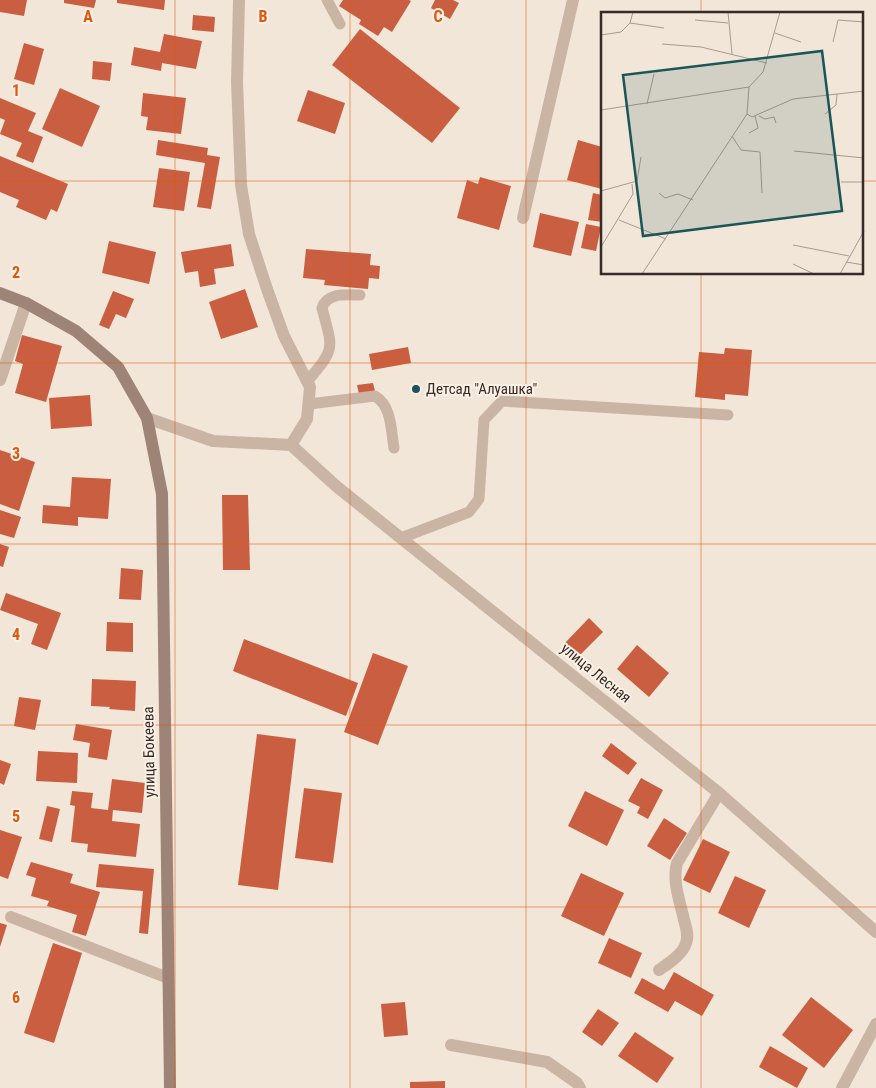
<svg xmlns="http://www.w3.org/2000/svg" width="876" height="1088" font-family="'Roboto Condensed',sans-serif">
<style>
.building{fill:#c95f40}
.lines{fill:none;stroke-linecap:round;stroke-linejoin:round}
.lane{stroke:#cab5a5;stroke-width:11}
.street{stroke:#cab5a5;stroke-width:12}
.secondary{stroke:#9e8476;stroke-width:12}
.grid{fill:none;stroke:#df570d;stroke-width:1;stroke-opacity:0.55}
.poi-dot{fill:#1b5558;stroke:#faf0e5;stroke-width:2}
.labels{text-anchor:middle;stroke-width:4;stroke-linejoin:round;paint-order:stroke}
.poi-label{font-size:15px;fill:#362b26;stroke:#faf0e5;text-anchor:start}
.street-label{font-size:15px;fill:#362b26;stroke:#faf0e5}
.inset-road{fill:none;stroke:#a79b91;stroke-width:1}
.view{fill:#1b5558;fill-opacity:0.15;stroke:#1b5558;stroke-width:2.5}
.inset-edge{fill:none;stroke:#362b26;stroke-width:2.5}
.grid-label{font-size:16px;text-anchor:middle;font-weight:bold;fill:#df570d;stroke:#faf0e5;stroke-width:4;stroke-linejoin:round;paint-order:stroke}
</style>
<rect width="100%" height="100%" fill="#f2e6d9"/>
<!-- building -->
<g class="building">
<path d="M0,0H27L24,16L0,12Z"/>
<path d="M64,0H96L94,8L64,3Z"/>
<path d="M117,0H165L164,10L117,3Z"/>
<path d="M343,0H409L411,1L392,32L384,27L378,36L359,24L361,20L339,6Z"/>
<path d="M435,0H453L459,3L450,19L431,8Z"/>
<path d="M193,15L215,17L214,32L192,30Z"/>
<path d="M360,29L460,108L432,143L332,65Z"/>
<path d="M164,34L202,41L196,69L162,63L161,71L131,65L134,47L160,52Z"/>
<path d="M24,43L44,49L34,85L14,79Z"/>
<path d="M93,61L112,63L110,81L92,79Z"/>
<path d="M60,88L100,106L82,147L42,129Z"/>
<path d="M308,90L345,103L335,134L297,121Z"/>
<path d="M143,93L186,98L181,134L146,130L148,117L141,116Z"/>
<path d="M0,98L36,113L28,131L43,137L33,163L16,156L22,143L0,134L5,120L0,118Z"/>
<path d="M158,140L208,148L207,155L220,157L211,209L197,207L205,163L156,155Z"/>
<path d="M578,140L602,147V189L567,180Z"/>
<path d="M0,156L68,184L57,212L51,209L46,220L16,207L19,200L0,192Z"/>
<path d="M159,168L190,172L184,211L153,207Z"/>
<path d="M480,177L511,186L499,230L457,218L467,180L478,184Z"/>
<path d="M593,193L602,195V222L588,220Z"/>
<path d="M540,213L579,222L571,256L533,247Z"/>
<path d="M586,224L601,227L596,251L581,248Z"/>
<path d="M109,241L156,252L149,284L102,273Z"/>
<path d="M231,244L234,266L214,269L216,284L200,287L198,271L185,273L181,252Z"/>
<path d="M306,249L371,254L370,265L380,266L379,279L369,278L368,289L324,285L325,280L303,278Z"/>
<path d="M245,289L258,327L221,339L209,302Z"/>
<path d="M113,291L134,299L126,318L116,314L109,329L99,325Z"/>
<path d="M22,335L62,346L46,402L15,393L23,364L15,361Z"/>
<path d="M408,347L411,363L372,370L369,354Z"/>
<path d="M725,348L752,350L748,396L725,394V400L695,397L699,352L724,354Z"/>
<path d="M373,383L375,391L359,394L357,385Z"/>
<path d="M90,395L92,426L51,429L49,398Z"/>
<path d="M0,450L35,462L19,511L0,504Z"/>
<path d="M72,477L111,479L108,519L78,517V526L42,523L43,505L70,507Z"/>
<path d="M222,495H248L250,570H223Z"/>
<path d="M0,510L21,517L14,538L0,534Z"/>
<path d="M0,544L9,547L3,567L0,566Z"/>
<path d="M121,568L143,570L141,600L119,599Z"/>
<path d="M6,593L61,613L47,650L31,644L38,624L0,610Z"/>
<path d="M589,618L603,632L577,658L564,644Z"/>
<path d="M107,622L133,623V652L106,651Z"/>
<path d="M244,639L358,683L346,716L233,671Z"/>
<path d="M637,645L669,673L649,697L617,669Z"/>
<path d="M373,653L408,666L378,745L344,732Z"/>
<path d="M92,679L136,681L135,711L109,709L110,707L91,706Z"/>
<path d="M19,697L41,700L35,730L14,726Z"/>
<path d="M76,724L112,730L107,760L88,757L90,743L73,740Z"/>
<path d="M257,734L296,739L278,890L238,885Z"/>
<path d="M611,743L637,763L628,775L602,756Z"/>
<path d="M38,751L78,753L77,783L36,781Z"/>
<path d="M0,760L11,764L4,785L0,783Z"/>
<path d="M641,778L663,790L648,819L637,813L640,807L628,801Z"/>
<path d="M112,779L145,783L142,813L113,810L112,821L140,824L136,857L87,852L88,844L71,842L75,806L70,805L72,791L93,793L91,808L108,810Z"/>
<path d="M304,788L342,793L333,863L295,858Z"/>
<path d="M585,791L624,810L607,846L568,826Z"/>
<path d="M47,806L60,809L52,842L39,839Z"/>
<path d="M664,818L687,833L670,860L647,846Z"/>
<path d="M0,830L22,837L8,879L0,876Z"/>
<path d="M703,839L730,852L710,893L683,880Z"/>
<path d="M31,862L73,874L70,883L100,892L86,936L72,932L77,915L47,906L49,901L31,896L36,878L26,875Z"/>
<path d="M99,864L154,869L148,934L139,933L143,891L96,887Z"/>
<path d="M581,873L624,893L604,936L561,916Z"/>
<path d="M735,876L766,890L749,928L718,913Z"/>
<path d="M0,923L7,925L0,947Z"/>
<path d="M609,938L642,953L631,978L598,963Z"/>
<path d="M53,943L82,953L54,1043L24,1033Z"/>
<path d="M674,972L714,995L702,1016L675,1001L668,1012L634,993L642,978L664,990Z"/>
<path d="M811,997L853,1030L824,1068L782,1035Z"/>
<path d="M405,1002L408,1035L384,1037L381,1004Z"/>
<path d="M598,1009L619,1023L602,1046L582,1032Z"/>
<path d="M635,1032L674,1058L657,1083L618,1056Z"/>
<path d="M770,1046L808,1068L797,1088L759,1067Z"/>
<path d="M445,1081V1088H410V1082Z"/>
</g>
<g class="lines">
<!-- lane -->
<g class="lane">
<path d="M327,0L340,24"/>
<path d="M307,382C336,347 333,350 322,308C327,292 347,295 360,295"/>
<path d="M309,404L375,396C392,406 391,431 394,448"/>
<path d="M401,538L469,512L479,499L484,420L502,401L728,415"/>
</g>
<!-- street -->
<g class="street">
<path d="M523,218L573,0"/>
<path d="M0,380L26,303"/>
<path d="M147,418L213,441L291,445L307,419L310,387L284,336L267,289L249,234L241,185L237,82L239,0"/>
<path d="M291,445L336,486L719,793L876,932"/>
<path d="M11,917L168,978"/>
<path d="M659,970C669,963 683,954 686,943C689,935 686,927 684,920C680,901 672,882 677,863L719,793"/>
<path d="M451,1045L547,1062L577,1083L580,1088"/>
<path d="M842,1088L876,1024"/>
</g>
<!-- secondary -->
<path class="secondary" d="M0,293L26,303L76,331L118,367L147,418L162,494L170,1088"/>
</g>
<!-- grid -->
<path class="grid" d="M175,0V1088M350,0V1088M526,0V1088M701,0V14M0,181H602M862,181H876M701,274V1088M0,363H876M0,544H876M0,725H876M0,907H876"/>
<!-- markers -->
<circle class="poi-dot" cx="416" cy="389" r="5"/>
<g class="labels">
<!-- poi labels -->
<g class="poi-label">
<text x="426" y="394">Детсад "Алуашка"</text>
</g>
<!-- street labels -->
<g class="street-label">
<text transform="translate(596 673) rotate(39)" y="5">улица Лесная</text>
<text transform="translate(149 752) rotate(-91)" y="5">улица Бокеева</text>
</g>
</g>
<!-- overview -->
<g transform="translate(601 12)">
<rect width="262" height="262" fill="#f2e6d9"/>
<path class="inset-road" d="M127,0L131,42M94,8L127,11M29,11L63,16M174,21L200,30M0,23L20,20L29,11L32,0M232,30L237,8L263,10M61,32L100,35L166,51M148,75L146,102L151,105L192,87L263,79M46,92L53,62M0,98L148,75L162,60L179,0M224,102L235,93L236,82M158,104L164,107L173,105L175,111M148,121L157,116L154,104M131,124L140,138L159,140L161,181M193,139L263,146M240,170H263M0,179L36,169L40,145M58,181L64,186L77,182L92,188M18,208L65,227M192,233L248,244M0,235L32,182L31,172M245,250L263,253M192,252L213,262M41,262L146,102M239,262L263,219"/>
<path class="view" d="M221,39L241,199L42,224L22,63Z"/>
<rect width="262" height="262" class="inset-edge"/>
</g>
<g class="grid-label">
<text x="88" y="22">A</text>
<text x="263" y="22">B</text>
<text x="438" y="22">C</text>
<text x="16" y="96">1</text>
<text x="16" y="278">2</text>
<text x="16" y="459">3</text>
<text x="16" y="640">4</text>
<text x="16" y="822">5</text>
<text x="16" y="1003">6</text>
</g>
</svg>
